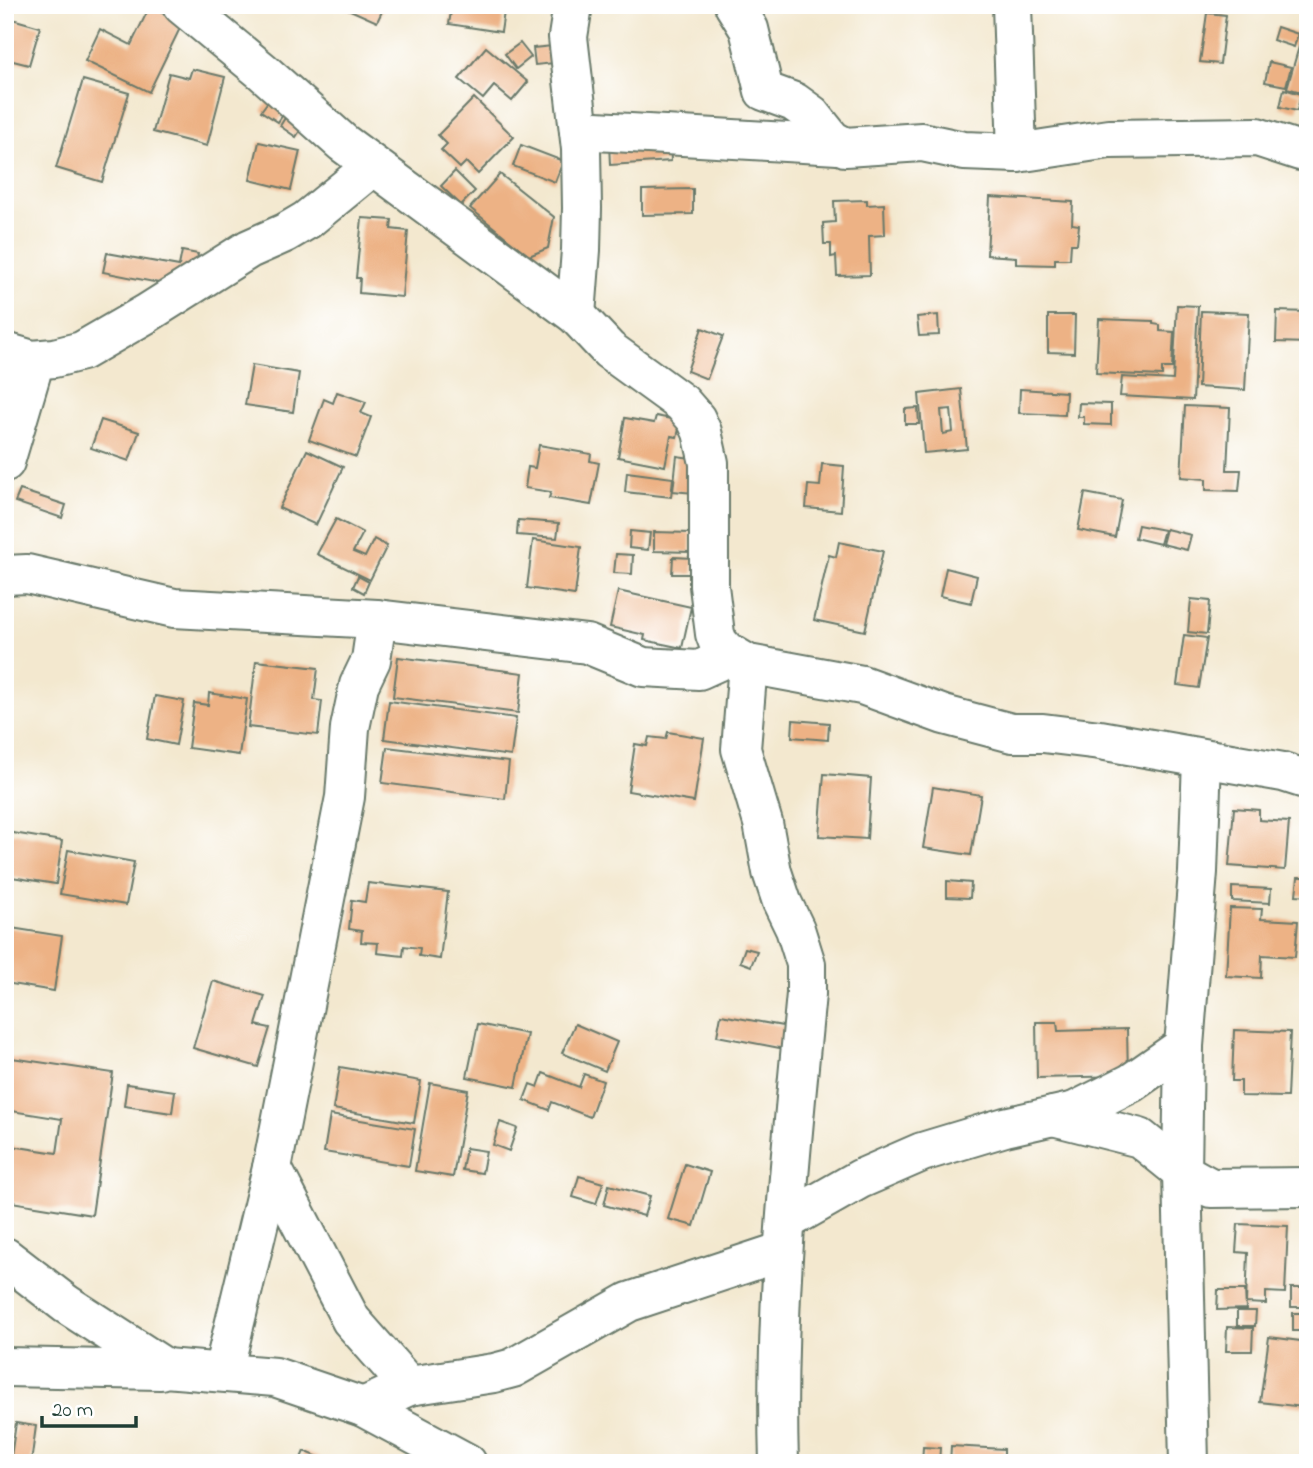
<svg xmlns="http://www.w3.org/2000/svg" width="1313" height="1468" font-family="'Indie Flower',sans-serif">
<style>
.building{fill:#edb285;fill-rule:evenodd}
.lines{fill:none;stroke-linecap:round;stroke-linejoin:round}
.minor-casing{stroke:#69796a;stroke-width:42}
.minor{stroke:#fff;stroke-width:38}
</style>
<rect width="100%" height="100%" fill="#fff"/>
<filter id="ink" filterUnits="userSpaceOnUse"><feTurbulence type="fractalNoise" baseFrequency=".0143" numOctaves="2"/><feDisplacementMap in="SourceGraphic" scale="14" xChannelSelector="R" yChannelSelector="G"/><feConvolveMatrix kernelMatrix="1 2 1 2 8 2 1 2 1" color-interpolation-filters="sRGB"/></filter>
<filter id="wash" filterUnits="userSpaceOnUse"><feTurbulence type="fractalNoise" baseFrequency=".00686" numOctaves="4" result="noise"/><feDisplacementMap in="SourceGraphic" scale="28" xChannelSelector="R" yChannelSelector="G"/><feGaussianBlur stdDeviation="1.57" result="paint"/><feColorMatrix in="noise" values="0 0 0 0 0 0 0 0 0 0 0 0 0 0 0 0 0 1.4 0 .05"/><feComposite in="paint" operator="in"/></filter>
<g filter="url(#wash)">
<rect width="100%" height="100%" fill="#f3e8cf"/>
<g id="blocks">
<!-- building -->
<g class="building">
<path d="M339,5H385L377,22Z"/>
<path d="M452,5H505L501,32L449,24Z"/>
<path d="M150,6L183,22L149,92L85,61L100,29L131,45Z"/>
<path d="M1207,13L1226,15L1220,64L1200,62Z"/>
<path d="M5,17L40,27L29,65L5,59Z"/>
<path d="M1305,26L1308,27V94L1287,88Z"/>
<path d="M1277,27L1298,34L1294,47L1273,40Z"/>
<path d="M520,43L531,57L516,69L505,54Z"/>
<path d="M563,45L564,62L535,65L533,48Z"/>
<path d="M486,47L528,82L512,101L494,86L483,99L459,79Z"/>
<path d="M1269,62L1291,67L1286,86L1265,82Z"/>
<path d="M192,69L225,77L207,146L153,132L169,73L189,78Z"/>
<path d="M83,80L129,93L102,182L56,168Z"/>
<path d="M1284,89L1301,94L1297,111L1280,107Z"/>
<path d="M272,96L288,107L278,122L261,111Z"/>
<path d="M474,98L514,137L478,174L466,162L460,168L441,150L447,144L438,135Z"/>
<path d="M291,108L307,119L296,137L280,126Z"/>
<path d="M670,139L671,161L610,165L609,143Z"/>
<path d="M259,142L300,151L291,190L250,180Z"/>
<path d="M521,145L563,161L555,182L513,166Z"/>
<path d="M455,171L475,191L461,205L441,186Z"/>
<path d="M500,174L554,217L548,248L529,256L470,208Z"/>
<path d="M693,189V214L642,215V190Z"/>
<path d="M990,197L1073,202L1072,224L1079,225L1077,244H1071L1070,259H1055V265L1016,264V257L987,255Z"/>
<path d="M867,200V205L884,204L885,235L869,236L870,275L837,276L836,256L831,257V244H824L823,223L835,222L834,201Z"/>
<path d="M362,218L392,220L391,229L408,231L402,297L359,293L360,278H356Z"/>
<path d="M182,251L198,254L195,269L184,288L103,272L107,253L179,266Z"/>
<path d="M1177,305L1198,306L1193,400L1120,396L1122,377L1173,380Z"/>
<path d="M1201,311L1249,313L1245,390L1198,387Z"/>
<path d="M1277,311L1308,312V343L1276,342Z"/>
<path d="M938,315L939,335L919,336L917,317Z"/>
<path d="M1048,315H1075L1074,353L1048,352Z"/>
<path d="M1099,319L1153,321V324L1160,325V331L1174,332L1172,368H1162V376L1096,373Z"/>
<path d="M702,328L723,336L707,379L687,371Z"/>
<path d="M252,365L299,373L293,412L245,405Z"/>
<path d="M961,389L967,449L924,453L919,394ZM951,409L953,432L943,434L941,410Z"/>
<path d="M1020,389L1066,392L1065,415L1019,413Z"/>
<path d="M337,392L366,402L361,413L371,417L356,457L309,440L324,399L333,403Z"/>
<path d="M1079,403L1111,404V425L1084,424V417H1078Z"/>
<path d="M1185,406L1230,408L1227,470H1241L1239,491L1206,490V479L1181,477Z"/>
<path d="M918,408L919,424H905V409Z"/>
<path d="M656,416L681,421L677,437L671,436L665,466L618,457L625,418L654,423Z"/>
<path d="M101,420L139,432L129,461L91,448Z"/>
<path d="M539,445L591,454L590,461L599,463L591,505L549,498L551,492L525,488L528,467L535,468Z"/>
<path d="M307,450L343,467L316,525L279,508Z"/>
<path d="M677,456L698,459L694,493L673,491Z"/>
<path d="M822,464L844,466L841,511L806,508L808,485L820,486Z"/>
<path d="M627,472L673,478L671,497L625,492Z"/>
<path d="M20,490L66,505L62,518L15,502Z"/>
<path d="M1085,493L1122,500L1115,537L1078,530Z"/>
<path d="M336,519L363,533L353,552L365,557L374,539L387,546L370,580L317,554Z"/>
<path d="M518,520L559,523L557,538L517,535Z"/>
<path d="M1138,525L1164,530L1160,544L1135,538Z"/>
<path d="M1166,529L1191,535L1187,550L1162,544Z"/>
<path d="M630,531L650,533L648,550L629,548Z"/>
<path d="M654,532L691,533L690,552L654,551Z"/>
<path d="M533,540L581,547L575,595L527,588Z"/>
<path d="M839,542L883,551L865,631L814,620L829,555L836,557Z"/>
<path d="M616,554L633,555L632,574L614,573Z"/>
<path d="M673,557L693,558V574H672Z"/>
<path d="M946,568L977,576L971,603L940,596Z"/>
<path d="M358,576L369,582L364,593L353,587Z"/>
<path d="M618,591L691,607L682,648L644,640L645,635L610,627Z"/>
<path d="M1191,599L1210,601L1207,634L1188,632Z"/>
<path d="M1184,635L1207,638L1199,688L1177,685Z"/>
<path d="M398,657L523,673L518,713L393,697Z"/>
<path d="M256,661L318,668L314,700L322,701L318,735L248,727Z"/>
<path d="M209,693L247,699L239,755L188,748L194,703L208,705Z"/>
<path d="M155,696L184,701L176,745L147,739Z"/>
<path d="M389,701L516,718L511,756L384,739Z"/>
<path d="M793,720L829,723L828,740L792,737Z"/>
<path d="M668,732L704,738L694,802L628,791L635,744L647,746L649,737L666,739Z"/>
<path d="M387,747L509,762L505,799L382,783Z"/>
<path d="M824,774L871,778L867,839L819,836Z"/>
<path d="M933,787L981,795L971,855L923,848Z"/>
<path d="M1234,808L1259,810V820L1289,822L1285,870L1229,866Z"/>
<path d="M7,832L62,841L56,884L5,876Z"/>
<path d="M68,850L134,862L126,905L60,894Z"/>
<path d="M1298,877H1308V896L1296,895Z"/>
<path d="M947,881L971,883L970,898L947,897Z"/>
<path d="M368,883L448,892L440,959L419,956L420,948L404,946L403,956L377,953L378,943L361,942L362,931L349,929L352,900L365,902Z"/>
<path d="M1232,887L1271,889L1270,903L1232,901Z"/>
<path d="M1230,908L1262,909L1261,919L1298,921L1295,957L1262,955L1261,978L1226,976Z"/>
<path d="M5,927L62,936L54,991L5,983Z"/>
<path d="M745,948L757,951L751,966L740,962Z"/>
<path d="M213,981L265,996L256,1025L270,1028L258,1067L193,1048Z"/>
<path d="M721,1015L794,1028L790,1050L717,1036Z"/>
<path d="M1036,1022H1057L1058,1031L1127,1029L1128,1076L1037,1078Z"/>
<path d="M478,1024L527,1034L516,1087L467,1077Z"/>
<path d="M575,1024L617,1042L605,1071L562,1053Z"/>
<path d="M1234,1030L1290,1032L1287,1097L1241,1096V1081H1232Z"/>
<path d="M5,1057L113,1073L92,1215L5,1201V1145L57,1153L62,1119L5,1110Z"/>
<path d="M340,1067L421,1081L414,1123L333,1109Z"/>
<path d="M543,1073L579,1087L584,1074L603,1081L590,1117L552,1102L549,1110L524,1100L530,1084L538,1087Z"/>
<path d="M430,1083L468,1090L453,1177L415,1171Z"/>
<path d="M127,1084L175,1091L172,1113L124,1106Z"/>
<path d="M330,1115L415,1129L409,1166L324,1152Z"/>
<path d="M500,1122L517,1128L509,1151L493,1145Z"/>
<path d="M466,1148L486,1151L482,1173L462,1170Z"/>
<path d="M685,1164L710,1172L694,1226L668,1219Z"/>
<path d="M579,1176L603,1183L596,1204L573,1197Z"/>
<path d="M609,1185L650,1196L644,1216L604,1205Z"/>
<path d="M1238,1224L1288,1226L1285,1293L1266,1292V1304L1246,1303L1248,1253L1236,1252Z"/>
<rect x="1291" y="1288" width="17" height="19"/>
<path d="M1218,1290H1245L1246,1309L1217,1310Z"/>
<path d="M1237,1311H1256L1255,1326H1237Z"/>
<rect x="1293" y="1313" width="15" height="18"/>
<path d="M1227,1327L1253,1328L1252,1351H1226Z"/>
<path d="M1269,1337L1308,1342V1370L1303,1407L1260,1402Z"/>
<path d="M16,1423L36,1426L31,1463H10Z"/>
<path d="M951,1446L1004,1449V1463H950Z"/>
<path d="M923,1447L940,1448L939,1463H922Z"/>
<path d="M304,1451L321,1458L319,1463H299Z"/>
<path d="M164,1455L194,1462V1463H162Z"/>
</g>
</g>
</g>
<g filter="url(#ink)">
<use href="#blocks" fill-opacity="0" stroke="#69796a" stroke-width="2"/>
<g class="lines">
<defs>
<g id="minor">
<path d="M182,5L262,71L343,143L576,315L609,350L682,403L696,419L702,432L709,463V586L715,634L718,642L726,651L748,664L862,685L944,715L1012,733H1043L1100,740L1283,772L1308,780"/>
<path d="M573,5L568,37L581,149L582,208L581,250L576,315"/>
<path d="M734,5L749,29L764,91L794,102L812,115L832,140L845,147L922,142L964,151L1017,153L1012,5"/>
<path d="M579,130L838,145"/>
<path d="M1017,153L1109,139L1257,137L1300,151L1308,147"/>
<path d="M5,352L32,360L54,358L82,351L146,314L249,249L285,233L307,220L373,166"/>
<path d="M5,462L31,374L32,360"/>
<path d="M5,575L27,574L174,608L377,619L587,644L643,667L699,670L732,655"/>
<path d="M748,664L741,749L763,823L772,872L782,902L795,929L806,964V994C791,1150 774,1306 779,1463"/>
<path d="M1053,1116L1140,1138L1182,1172L1211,1188L1308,1187"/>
<path d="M272,1168L351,1320L409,1386"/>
<path d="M786,1221L860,1179L922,1152L1005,1127L1075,1111L1131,1083L1184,1046"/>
<path d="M5,1257L66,1304L165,1368"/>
<path d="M5,1367L160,1370L165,1368L275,1377L363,1407L467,1463"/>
<path d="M223,1372L272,1168L345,797L350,728L359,685L371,660L377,619"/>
<path d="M363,1407L409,1386L494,1373L513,1368L629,1302L783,1251"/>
<path d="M1189,1463L1182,1172L1184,1046L1198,872L1202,759"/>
</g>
</defs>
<!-- minor casing -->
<use href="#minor" class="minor-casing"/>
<!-- minor -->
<use href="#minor" class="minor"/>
</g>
</g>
<!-- margin -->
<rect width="1313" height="1468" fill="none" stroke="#fff" stroke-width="28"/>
<!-- scale -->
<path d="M42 1416v10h94v-10" fill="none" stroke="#1f3d34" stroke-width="3.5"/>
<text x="52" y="1416" font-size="21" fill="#1f3d34" stroke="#ffffff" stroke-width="5" paint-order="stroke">20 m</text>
</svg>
